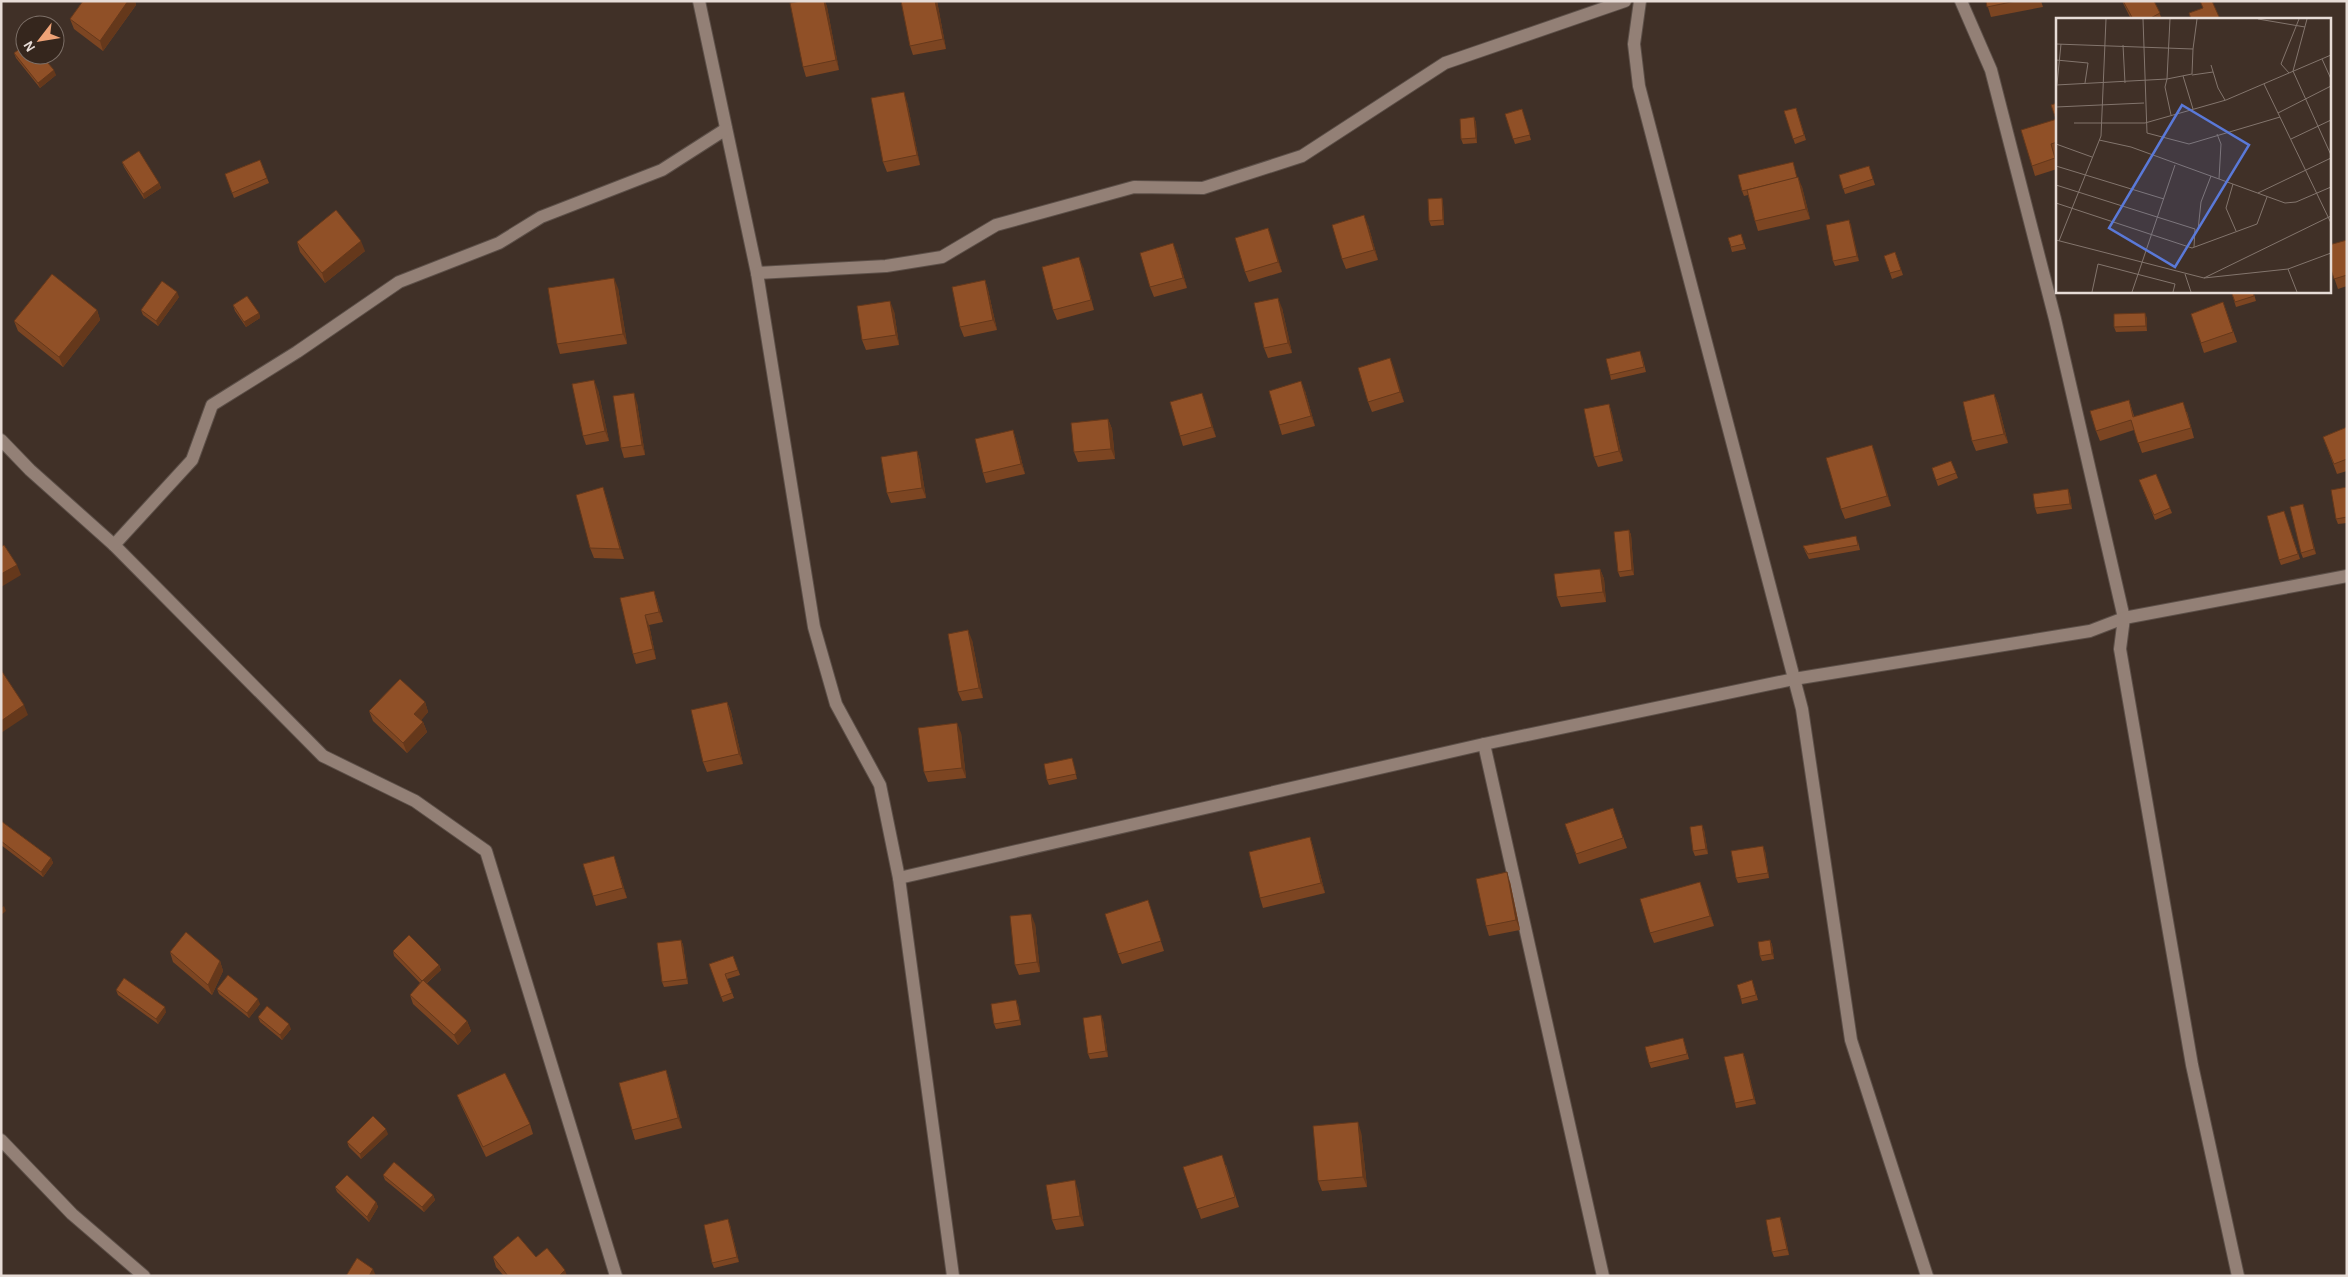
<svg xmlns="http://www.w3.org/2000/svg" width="2348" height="1277" font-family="'Alegreya Sans',sans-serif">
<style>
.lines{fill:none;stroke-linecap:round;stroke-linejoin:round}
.street-casing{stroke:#5c4f48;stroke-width:14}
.street{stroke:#938076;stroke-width:12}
.wall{fill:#7c4522}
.shaded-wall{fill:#65381b}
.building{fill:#905027;stroke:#65381b}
.inset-road{fill:none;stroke:#83756d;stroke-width:1}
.view{fill:#5a79d8;fill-opacity:0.15;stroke:#5a79d8;stroke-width:2.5}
.inset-edge{fill:none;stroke:#e7dcd7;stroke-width:2.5}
</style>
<rect width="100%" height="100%" fill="#403027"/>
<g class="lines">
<defs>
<g id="street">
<path d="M699,1L757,273L814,627L836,704L880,785L899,878L953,1276"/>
<path d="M1640,1L1634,44L1639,86L1802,709L1851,1040L1927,1276"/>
<path d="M1961,1L1991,70L2055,319L2124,618L2120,649L2192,1065L2238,1276"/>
<path d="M757,273L886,266L942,257L996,225L1134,187L1203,188L1302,156L1445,63L1625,1"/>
<path d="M1,440L30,470L114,545L323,756L415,801L486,851L616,1276"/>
<path d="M114,545L192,460L212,405L297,352L399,282L499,243L541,217L662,170L726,129"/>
<path d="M1484,744L1603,1276"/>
<path d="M899,878L1484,744L1794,679L2090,631L2124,618L2347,576"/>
<path d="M1,1140L72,1214L144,1276"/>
</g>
</defs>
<!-- street casing -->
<use href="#street" class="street-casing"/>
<!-- street -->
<use href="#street" class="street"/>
</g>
<!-- wall -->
<g class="wall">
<path d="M83,1H135L136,5L103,51L74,29L70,19Z"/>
<path d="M801,1H825L827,7L839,70L806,77L803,67Z"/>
<path d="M901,1H937L946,49L913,55L910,46Z"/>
<path d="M1986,1H2041L2043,7L1991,17Z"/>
<path d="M2122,1H2154L2162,19H2131Z"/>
<path d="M14,53L56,75L40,88L16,58Z"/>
<path d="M907,102L920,165L887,172L883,162Z"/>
<path d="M2057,103V153L2055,154L2057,161V169L2035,176L2032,166L2056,119Z"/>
<path d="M1796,108L1806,140L1795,144L1784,111Z"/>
<path d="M1522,109L1531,140L1515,144L1505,114Z"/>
<path d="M1474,117L1476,123L1477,143L1463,144L1461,139Z"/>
<path d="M260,160L269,183L234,198L225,174Z"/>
<path d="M122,162L159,183L161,188L144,199L124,167Z"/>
<path d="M1793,162L1797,178L1802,187L1810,219L1758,231L1755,221L1748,195L1744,196L1742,191Z"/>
<path d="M1869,166L1875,185L1845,194L1839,175Z"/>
<path d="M1442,198L1443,203L1444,225L1431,226L1429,221Z"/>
<path d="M1849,220L1859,261L1835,266L1833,261Z"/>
<path d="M1368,225L1378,260L1346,269L1342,259Z"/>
<path d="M1268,228L1282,272L1249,282L1245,272Z"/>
<path d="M1741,234L1746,249L1732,252L1728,238Z"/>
<path d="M2347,240V286L2338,289L2329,263Z"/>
<path d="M297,242L365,251L325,283L300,252Z"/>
<path d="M1895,252L1903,275L1892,279L1884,256Z"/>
<path d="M1177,253L1187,288L1154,297L1150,287Z"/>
<path d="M1083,267L1094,310L1057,320L1053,310Z"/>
<path d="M985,280L988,290L997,330L964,337L960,327Z"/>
<path d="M618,288L627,344L560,354L557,344Z"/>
<path d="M2231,291H2253L2256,301L2236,307Z"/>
<path d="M179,297L158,326L143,315L141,310Z"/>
<path d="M2223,302L2237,342L2204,353L2191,314Z"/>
<path d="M233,305L259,313L260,318L246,327L235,311Z"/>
<path d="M1282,308L1292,353L1268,358L1264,348Z"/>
<path d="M97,310L100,320L63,367L18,331L14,321Z"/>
<path d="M894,311L899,345L866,350L862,340Z"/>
<path d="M2147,318V331L2116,332L2114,327Z"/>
<path d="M1642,356L1646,372L1611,380L1610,375Z"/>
<path d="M1390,358L1404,402L1372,412L1368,402Z"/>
<path d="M598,390L609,441L586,445L583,436Z"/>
<path d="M1305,391L1315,426L1282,435L1279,425Z"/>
<path d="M1202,393L1216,437L1183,446L1180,436Z"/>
<path d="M1994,394L1998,404L2008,443L1976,451L1972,441Z"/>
<path d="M2129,400L2134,416L2187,412L2194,438L2142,453L2134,430L2100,441L2096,431Z"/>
<path d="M637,403L645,455L624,458L621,448Z"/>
<path d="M1609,404L1612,414L1623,461L1598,467L1594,457Z"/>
<path d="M1108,419L1112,429L1115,459L1078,462L1074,452Z"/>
<path d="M2347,427V471L2337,474L2323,437Z"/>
<path d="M1013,430L1016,440L1025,474L986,483L983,473Z"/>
<path d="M1872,445L1891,506L1845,519L1841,509Z"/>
<path d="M917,451L920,461L926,498L891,503L887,493Z"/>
<path d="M1951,461L1958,478L1938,486L1932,468Z"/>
<path d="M2156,474L2172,513L2155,520L2139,480Z"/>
<path d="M2347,487V523L2338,524L2336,519Z"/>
<path d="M2068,489L2070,495L2072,509L2037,514L2035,508Z"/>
<path d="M606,497L624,559L594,558L590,548Z"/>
<path d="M2303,504L2316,554L2303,558L2301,553Z"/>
<path d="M2284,511L2300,559L2281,565L2279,560Z"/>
<path d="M1629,530L1631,535L1634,575L1620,577L1618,572Z"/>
<path d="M1858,542L1860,550L1809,559L1805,551L1803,546Z"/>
<path d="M1600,569L1604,579L1606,602L1561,607L1557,597Z"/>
<path d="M654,591L657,601L663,622L649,625L656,659L636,664L633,654L620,598Z"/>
<path d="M972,640L983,698L962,701L958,692Z"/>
<path d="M425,702L428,712L421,720L423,722L427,732L407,753L373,721L369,711Z"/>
<path d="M727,702L731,712L743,764L707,772L703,762Z"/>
<path d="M961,733L966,778L928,782L924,772Z"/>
<path d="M1072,758L1077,779L1049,785L1047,780Z"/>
<path d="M1613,808L1627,848L1579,864L1565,824Z"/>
<path d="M1,821L51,858L53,863L43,877L1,845Z"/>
<path d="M1704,830L1708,854L1695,856L1693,851Z"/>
<path d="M1310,837L1313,847L1325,893L1263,908L1260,898Z"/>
<path d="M1765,851L1769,878L1738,883L1736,878Z"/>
<path d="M617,866L627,898L596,906L593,896Z"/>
<path d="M1510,882L1520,930L1489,936L1486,926Z"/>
<path d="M1700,882L1714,926L1654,943L1650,933Z"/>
<path d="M1151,910L1164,951L1122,964L1118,954Z"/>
<path d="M1035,924L1040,972L1019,975L1015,965Z"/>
<path d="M681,940L683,945L688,984L664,987L662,982Z"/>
<path d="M1770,940L1772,945L1774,959L1762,961L1760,956Z"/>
<path d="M393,951L439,965L441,970L426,984L467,1021L471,1031L458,1045L413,1004L410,995L420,983L394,956Z"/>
<path d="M170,952L220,961L223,971L212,995L173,962Z"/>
<path d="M733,956L740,975L727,979L734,998L723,1002L709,964Z"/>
<path d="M1752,980L1758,1000L1742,1004L1741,999Z"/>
<path d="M217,989L260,1004L249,1018L219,994Z"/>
<path d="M116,990L166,1012L158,1024L118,995Z"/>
<path d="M1018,1005L1021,1025L996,1029L994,1024Z"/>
<path d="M258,1017L291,1029L282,1040L260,1022Z"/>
<path d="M1103,1020L1108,1057L1090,1059L1088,1054Z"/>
<path d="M1683,1038L1689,1059L1651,1068L1649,1063Z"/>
<path d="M1743,1053L1745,1058L1756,1104L1736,1108L1735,1103Z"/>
<path d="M666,1070L669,1080L682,1128L635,1140L632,1130Z"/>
<path d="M457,1095L530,1124L533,1134L486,1157L461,1105Z"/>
<path d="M1361,1132L1367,1187L1322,1191L1318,1181Z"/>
<path d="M388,1134L361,1159L349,1147L347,1142Z"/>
<path d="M1226,1165L1239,1207L1201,1219L1183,1167Z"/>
<path d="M383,1175L433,1195L435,1200L424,1212L385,1180Z"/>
<path d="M335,1187L376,1202L378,1207L369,1222L337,1192Z"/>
<path d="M1078,1190L1084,1226L1056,1230L1052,1220Z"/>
<path d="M1780,1217L1782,1222L1789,1255L1774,1257L1772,1252Z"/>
<path d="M730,1225L739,1262L714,1268L712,1263Z"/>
<path d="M493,1257H536L567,1276H504L496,1267Z"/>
</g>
<!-- shaded-wall -->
<g class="shaded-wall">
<path d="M128,1H135L136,5L103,51L100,41Z"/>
<path d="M824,1H825L827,7L839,70L836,60Z"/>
<path d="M935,1H937L946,49L943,39Z"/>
<path d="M54,70L56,75L40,88L38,83Z"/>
<path d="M904,92L907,102L920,165L917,155Z"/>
<path d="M1474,117L1476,123L1477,143L1476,138Z"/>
<path d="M1798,177L1802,187L1810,219L1806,209Z"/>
<path d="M159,183L161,188L144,199L143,194Z"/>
<path d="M1442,198L1443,203L1444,225L1443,220Z"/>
<path d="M1364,215L1368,225L1378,260L1374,250Z"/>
<path d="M1849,220L1851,225L1859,261L1857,256Z"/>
<path d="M1268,228L1272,238L1282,272L1278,262Z"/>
<path d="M361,241L365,251L325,283L322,273Z"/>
<path d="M1173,243L1177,253L1187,288L1183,278Z"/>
<path d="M1079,257L1083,267L1094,310L1091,300Z"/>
<path d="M614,278L618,288L627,344L623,334Z"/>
<path d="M985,280L988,290L997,330L993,320Z"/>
<path d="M177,292L179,297L158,326L156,321Z"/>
<path d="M1278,298L1282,308L1292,353L1288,343Z"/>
<path d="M890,301L894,311L899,345L896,335Z"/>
<path d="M97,310L100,320L63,367L59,357Z"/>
<path d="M259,313L260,318L246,327L244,322Z"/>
<path d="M2145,313L2147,318V331L2146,326Z"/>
<path d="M1390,358L1394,368L1404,402L1400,392Z"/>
<path d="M594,380L598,390L609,441L605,431Z"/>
<path d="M1301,381L1305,391L1315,426L1311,416Z"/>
<path d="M634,393L637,403L645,455L642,445Z"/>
<path d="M1202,393L1206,403L1216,437L1212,427Z"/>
<path d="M1994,394L1998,404L2008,443L2004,434Z"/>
<path d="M1609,404L1612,414L1623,461L1619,451Z"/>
<path d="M1108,419L1112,429L1115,459L1111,449Z"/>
<path d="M1013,430L1016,440L1025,474L1021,464Z"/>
<path d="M1872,445L1876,455L1891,506L1887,496Z"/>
<path d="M917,451L920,461L926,498L922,488Z"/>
<path d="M603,487L606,497L624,559L620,549Z"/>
<path d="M2068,489L2070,495L2072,509L2070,504Z"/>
<path d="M2303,504L2305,509L2316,554L2314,549Z"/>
<path d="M1629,530L1631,535L1634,575L1632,570Z"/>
<path d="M17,565L21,575L1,587V574Z"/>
<path d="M1600,569L1604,579L1606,602L1603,592Z"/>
<path d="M654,591L657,601L663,622L659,612Z"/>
<path d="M645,615L649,625L656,659L653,649Z"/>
<path d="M968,630L972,640L983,698L979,688Z"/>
<path d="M425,702L428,712L418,724L414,714Z"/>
<path d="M727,702L731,712L743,764L739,754Z"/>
<path d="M24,705L28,715L1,733V721Z"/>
<path d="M423,722L427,732L407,753L403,743Z"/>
<path d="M957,723L961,733L966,778L962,768Z"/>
<path d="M1702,825L1704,830L1708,854L1706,849Z"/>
<path d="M1310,837L1313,847L1325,893L1321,883Z"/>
<path d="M1763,846L1765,851L1769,878L1768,873Z"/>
<path d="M614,856L617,866L627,898L623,888Z"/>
<path d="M51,858L53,863L43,877L41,872Z"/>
<path d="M1507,872L1510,882L1520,930L1516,920Z"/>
<path d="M1700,882L1704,892L1714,926L1710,916Z"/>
<path d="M4,906L6,911L1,915V908Z"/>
<path d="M1031,914L1035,924L1040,972L1037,962Z"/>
<path d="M681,940L683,945L688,984L687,979Z"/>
<path d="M1770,940L1772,945L1774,959L1772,954Z"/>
<path d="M220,961L223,971L212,995L208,985Z"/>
<path d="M439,965L441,970L423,986L422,981Z"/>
<path d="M258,999L260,1004L249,1018L247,1013Z"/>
<path d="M1016,1000L1018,1005L1021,1025Z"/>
<path d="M165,1007L166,1012L158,1024L156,1019Z"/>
<path d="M1101,1015L1103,1020L1108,1057L1106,1051Z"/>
<path d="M467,1021L471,1031L458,1045L454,1035Z"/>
<path d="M289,1024L291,1029L282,1040L280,1035Z"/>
<path d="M1743,1053L1745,1058L1756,1104L1754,1099Z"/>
<path d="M666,1070L669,1080L682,1128L678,1118Z"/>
<path d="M1358,1122L1361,1132L1367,1187L1363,1177Z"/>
<path d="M386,1129L388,1134L361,1159L360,1154Z"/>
<path d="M1075,1180L1078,1190L1084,1226L1080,1216Z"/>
<path d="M433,1195L435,1200L424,1212L422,1207Z"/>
<path d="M376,1202L378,1207L369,1222L367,1217Z"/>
<path d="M1780,1217L1782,1222L1789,1255L1787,1249Z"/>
<path d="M728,1219L730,1225L739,1262L737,1257Z"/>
<path d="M373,1269L376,1276H369Z"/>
<path d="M565,1270L567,1276H559Z"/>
</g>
<!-- building -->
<g class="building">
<path d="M83,1H128L100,41L70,19Z"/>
<path d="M801,1H824L836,60L803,67L790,3Z"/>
<path d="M901,1H935L943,39L910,46Z"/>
<path d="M1986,1H2016L1987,7Z"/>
<path d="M2123,1H2154L2160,13L2149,19H2133Z"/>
<path d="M2200,1H2212L2220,19H2191L2189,13L2203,8Z"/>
<path d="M25,45V55H41L54,70L38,83L14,53Z"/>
<path d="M904,92L917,155L883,162L871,98Z"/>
<path d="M2057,103V119H2056L2051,105Z"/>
<path d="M1796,108L1804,135L1793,139L1784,111Z"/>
<path d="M1522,109L1530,135L1513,139L1505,114Z"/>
<path d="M1474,117L1476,138L1461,139L1460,119Z"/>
<path d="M2057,119V142L2051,144L2055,158L2032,166L2021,130Z"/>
<path d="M139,151L159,183L143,194L122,162Z"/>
<path d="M260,160L267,178L232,193L225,174Z"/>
<path d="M1793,162L1797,178L1742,191L1738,175Z"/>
<path d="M1869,166L1873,179L1843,189L1839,175Z"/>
<path d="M1798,177L1806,209L1755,221L1747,190Z"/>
<path d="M1442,198L1443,220L1429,221L1428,199Z"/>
<path d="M336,210L361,241L322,273L297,242Z"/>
<path d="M1364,215L1374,250L1342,259L1332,225Z"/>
<path d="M1849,220L1857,256L1833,261L1826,225Z"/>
<path d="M1268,228L1278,262L1245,272L1235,238Z"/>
<path d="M1741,234L1744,244L1731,247L1728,238Z"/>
<path d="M2347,240V275L2334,279L2329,263V245Z"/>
<path d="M1173,243L1183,278L1150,287L1140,253Z"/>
<path d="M1895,252L1901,270L1890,273L1884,256Z"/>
<path d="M1079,257L1091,300L1053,310L1042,267Z"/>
<path d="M52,274L97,310L59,357L14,321Z"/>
<path d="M614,278L623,334L557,344L548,288Z"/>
<path d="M985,280L993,320L960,327L952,287Z"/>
<path d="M162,281L177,292L156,321L141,310Z"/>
<path d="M2231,291H2253L2254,296L2235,302Z"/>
<path d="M247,296L259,313L244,322L233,305Z"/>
<path d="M1278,298L1288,343L1264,348L1254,303Z"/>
<path d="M890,301L896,335L862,340L857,306Z"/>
<path d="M2223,302L2233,332L2201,343L2191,314Z"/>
<path d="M2145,313L2146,326L2114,327V314Z"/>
<path d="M1640,351L1644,367L1610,375L1606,359Z"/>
<path d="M1390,358L1400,392L1368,402L1358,368Z"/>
<path d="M594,380L605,431L583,436L572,384Z"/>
<path d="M1301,381L1311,416L1279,425L1269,391Z"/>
<path d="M634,393L642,445L621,448L613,396Z"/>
<path d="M1202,393L1212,427L1180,436L1170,402Z"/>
<path d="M1994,394L2004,434L1972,441L1963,402Z"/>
<path d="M2129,400L2133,417L2183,402L2191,428L2138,443L2131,420L2096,431L2090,411Z"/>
<path d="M1609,404L1619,451L1594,457L1584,409Z"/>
<path d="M1108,419L1111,449L1074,452L1071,423Z"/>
<path d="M2347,427V459L2334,464L2323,437Z"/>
<path d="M1013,430L1021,464L983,473L975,439Z"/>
<path d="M1872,445L1887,496L1841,509L1826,458Z"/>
<path d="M917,451L922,488L887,493L881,457Z"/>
<path d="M1951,461L1956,473L1936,480L1932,468Z"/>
<path d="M2156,474L2170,508L2154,515L2139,480Z"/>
<path d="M603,487L620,549L590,548L576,495Z"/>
<path d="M2347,487V517L2336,519L2331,490Z"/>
<path d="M2068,489L2070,504L2035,508L2033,494Z"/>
<path d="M2303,504L2314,549L2301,553L2290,507Z"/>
<path d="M2284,511L2298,554L2279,560L2267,516Z"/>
<path d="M1629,530L1632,570L1618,572L1614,532Z"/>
<path d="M1856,536L1858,545L1808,554L1803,546Z"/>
<path d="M4,545L17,565L1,574V547Z"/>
<path d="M1600,569L1603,592L1557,597L1554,574Z"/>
<path d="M654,591L659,612L645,615L653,649L633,654L620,598Z"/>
<path d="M968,630L979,688L958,692L948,634Z"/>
<path d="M1,670L24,705L1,721Z"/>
<path d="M400,679L425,702L414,714L423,722L403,743L369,711Z"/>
<path d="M727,702L739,754L703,762L691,710Z"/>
<path d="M957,723L962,768L924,772L918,728Z"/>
<path d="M1072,758L1076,774L1047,780L1044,764Z"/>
<path d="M1613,808L1623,838L1576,854L1565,824Z"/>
<path d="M1,821L51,858L41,872L1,841Z"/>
<path d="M1702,825L1706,849L1693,851L1690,827Z"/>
<path d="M1310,837L1321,883L1260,898L1249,852Z"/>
<path d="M1763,846L1768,873L1736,878L1731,851Z"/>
<path d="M614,856L623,888L593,896L583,864Z"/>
<path d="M1507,872L1516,920L1486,926L1476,879Z"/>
<path d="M1700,882L1710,916L1650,933L1640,899Z"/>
<path d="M1148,900L1161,941L1118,954L1105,914Z"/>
<path d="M1031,914L1037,962L1015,965L1010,916Z"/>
<path d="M186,932L220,961L208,985L170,952Z"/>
<path d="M409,935L439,965L422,981L393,951Z"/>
<path d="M681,940L687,979L662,982L657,943Z"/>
<path d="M1770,940L1772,954L1760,956L1758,942Z"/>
<path d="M733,956L738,970L725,974L732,993L721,997L709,964Z"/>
<path d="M228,975L258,999L247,1013L217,989Z"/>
<path d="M124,978L165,1007L156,1019L116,990Z"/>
<path d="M423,980L467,1021L454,1035L410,995Z"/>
<path d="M1752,980L1756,995L1741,999L1737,985Z"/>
<path d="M1016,1000L1020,1020L994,1024L991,1004Z"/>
<path d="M267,1006L289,1024L280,1035L258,1017Z"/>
<path d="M1101,1015L1106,1051L1088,1054L1083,1018Z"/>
<path d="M1683,1038L1687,1054L1649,1063L1645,1047Z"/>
<path d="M1743,1053L1754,1099L1735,1103L1724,1057Z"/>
<path d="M666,1070L678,1118L632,1130L619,1083Z"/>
<path d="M505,1073L530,1124L483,1147L457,1095Z"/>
<path d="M373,1116L386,1129L360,1154L347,1142Z"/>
<path d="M1358,1122L1363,1177L1318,1181L1313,1126Z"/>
<path d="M1222,1155L1235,1197L1197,1209L1183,1167Z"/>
<path d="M394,1162L433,1195L422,1207L383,1175Z"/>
<path d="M347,1175L376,1202L367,1217L335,1187Z"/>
<path d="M1075,1180L1080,1216L1052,1220L1046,1185Z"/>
<path d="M1780,1217L1787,1249L1772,1252L1766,1220Z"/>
<path d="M728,1219L737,1257L712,1263L704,1225Z"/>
<path d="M518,1236L536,1257L547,1248L565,1270L559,1276H508L493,1257Z"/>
<path d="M357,1258L373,1269L369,1276H346Z"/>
</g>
<!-- overview -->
<g transform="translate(2056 18)">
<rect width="275" height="275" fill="#403027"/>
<path class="inset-road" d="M87,1L91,115L133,126L224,99M202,1L249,9M251,1L237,53L275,137M0,26L137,31L136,56L111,61L109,69L115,97M67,27L69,65M137,31L141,1M266,41L275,61M0,42L32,45L29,65M155,47L162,70L169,82M233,55L225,46L243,1M136,57L157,54M127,58L137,91M1,66L5,26M208,66L275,205M0,67L111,61L114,1M0,89L88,85M222,95L275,68M18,105H89L170,82L275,37M161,116L165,126L163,161M235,121L275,102M43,122L75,129L229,185L240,184L275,169M0,126L36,139M0,148L108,181M177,166L170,190L180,213M0,167L139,211L138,229M202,175L275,140M0,185L136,230L201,206L211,179M142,212L145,184L155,158M0,222L148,260L232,251L275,235M3,223L45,118L50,1M232,251L241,274M129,256L135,274M148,260L275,198M36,274L42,246L119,266L117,274M76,274L119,147"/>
<path class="view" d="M126,87L193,127L119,249L53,210Z"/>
<rect width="275" height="275" class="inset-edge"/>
</g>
<!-- border -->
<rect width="2348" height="1277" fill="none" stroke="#e7dcd7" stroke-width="5"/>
<!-- north arrow -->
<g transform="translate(40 40) rotate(239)"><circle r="24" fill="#35261d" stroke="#7c6f67"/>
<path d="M0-4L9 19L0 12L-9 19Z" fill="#efa377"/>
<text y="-8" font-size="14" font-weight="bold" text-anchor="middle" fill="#e7dcd7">N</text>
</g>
</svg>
